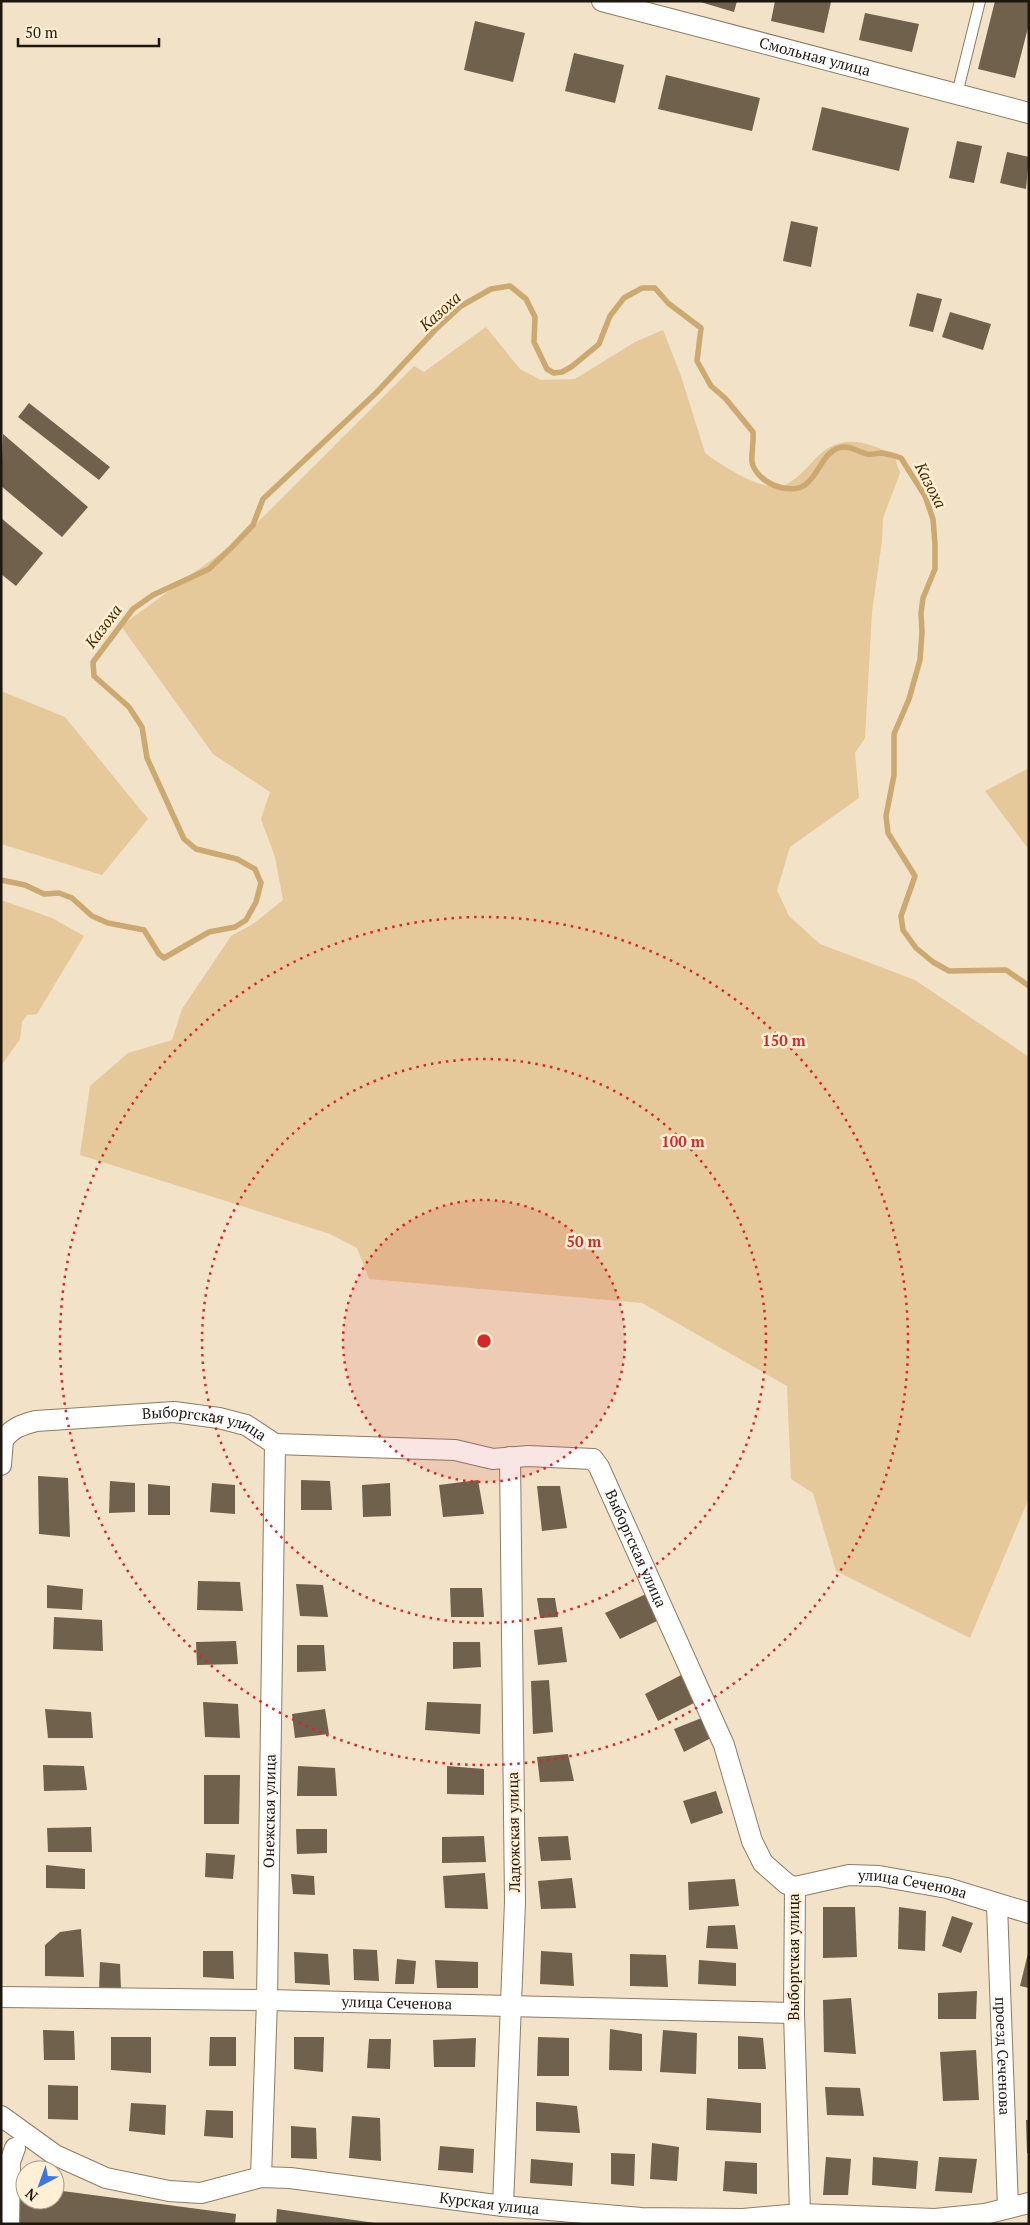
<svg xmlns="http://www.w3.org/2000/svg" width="1030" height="2225" font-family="'PT Serif',serif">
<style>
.green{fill:#e5c99a}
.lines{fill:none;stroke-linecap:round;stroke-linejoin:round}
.stream{stroke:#cba971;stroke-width:5.5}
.building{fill:#6f614b}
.service-casing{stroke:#8b7d66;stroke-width:12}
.minor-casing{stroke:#8b7d66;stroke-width:22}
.service{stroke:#fff;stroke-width:10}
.minor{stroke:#fff;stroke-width:20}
.ring{fill:none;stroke:#d62828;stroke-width:2.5;stroke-dasharray:2.5 5}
.labels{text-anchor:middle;stroke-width:5;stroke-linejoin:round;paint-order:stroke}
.street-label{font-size:15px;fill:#1d170e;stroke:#ffefd5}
.water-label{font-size:16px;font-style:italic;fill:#452e00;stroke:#ffefd5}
.centre{fill:#d62828;stroke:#ffefd5;stroke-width:2.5}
.ring-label{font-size:15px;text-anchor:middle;font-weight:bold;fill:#d62828;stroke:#ffefd5;stroke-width:5;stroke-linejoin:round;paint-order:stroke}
</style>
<rect width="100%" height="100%" fill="#f1e2c8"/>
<!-- green -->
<g class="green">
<path d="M486,327L520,369L541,380L575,379L635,342L663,330L681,376L705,453C723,466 762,493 785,485C796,480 806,469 814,460C839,433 864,440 894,455L900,473L883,518L882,541L872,612L865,738L855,753L859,798L790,847L777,890L789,916L820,944L915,980L1029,1057V1498L970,1638L836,1571L813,1493L791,1479L787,1386L642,1303L369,1279L357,1248L330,1234L80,1155L90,1086L128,1053L172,1040L182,1009L231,936L253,924L283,900L275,857L261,819L270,792L213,754L121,626L243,537L414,366L424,372Z"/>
<path d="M1,691L65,717L148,819L102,875L1,844Z"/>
<path d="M1029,768V850L985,791Z"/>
<path d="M1,900L52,918L84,936L37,1014L27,1015L22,1022L20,1039L1,1066Z"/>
</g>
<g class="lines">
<!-- stream -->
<path class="stream" d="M1,880L25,885L44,894L59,893L72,898L92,916L108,923L144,930L159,954L164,958L209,932L235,927L246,920L256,902L261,883L255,869L237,859L196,849L184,839L147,758L142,727L129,707L94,676L93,662L133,609L153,595L209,569L232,547L253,525L263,499L377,392L436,329L461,306L491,289L510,286L526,299L535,317L534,342L547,369L554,373L562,372L571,367L599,344L610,316L624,298L642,288H655L668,303L701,328L697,361L711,386L725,398L753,432C754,438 751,458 752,462C756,482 788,496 805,485C819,475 822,454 838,448C849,444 857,452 867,454C872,455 877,453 882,453C889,454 895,456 901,458L925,496L933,519L935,544V569L923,598L921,613L922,632L920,660L909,699L894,734V775L886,816L888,833L915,876L901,916L903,930L916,948L933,962L949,971L1006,970L1029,986"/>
</g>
<!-- building -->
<g class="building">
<path d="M697,1H737L734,12Z"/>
<path d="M775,1L831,2L824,33L771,21Z"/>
<path d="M995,1H1029V24L1015,78L978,69Z"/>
<path d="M865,13L919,24L912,52L859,40Z"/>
<path d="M475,21L525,33L513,82L464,70Z"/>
<path d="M574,53L624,65L615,103L565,91Z"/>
<path d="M666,75L760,98L752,131L658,109Z"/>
<path d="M822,107L909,128L899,171L812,150Z"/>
<path d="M957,141L982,146L974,183L949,178Z"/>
<path d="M1007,152L1029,157L1026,189L1000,183Z"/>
<path d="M791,221L818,227L811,267L783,261Z"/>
<path d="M917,293L942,299L933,332L909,326Z"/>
<path d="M950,312L991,324L983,350L942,337Z"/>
<path d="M29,403L110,467L99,480L18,417Z"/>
<path d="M3,434L88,507L62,537L1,486Z"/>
<path d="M1,518L43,553L16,586L1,574Z"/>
<path d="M38,1476L68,1478L70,1537L39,1534Z"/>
<path d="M301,1480L330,1481L332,1510H301Z"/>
<path d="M478,1480L484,1514L443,1517L439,1485Z"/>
<path d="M110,1481L135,1483V1512L109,1513Z"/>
<path d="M212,1483L235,1485V1514L210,1512Z"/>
<path d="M390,1483L391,1516L363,1517L362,1485Z"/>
<path d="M148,1484L170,1486V1515H148Z"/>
<path d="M537,1486H560L567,1528L542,1531Z"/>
<path d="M198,1581L240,1582L243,1611L197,1610Z"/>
<path d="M296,1584L323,1585L328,1617L300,1616Z"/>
<path d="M47,1585L83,1589L82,1610L47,1608Z"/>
<path d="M450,1588H482L484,1617H451Z"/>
<path d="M646,1594L657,1621L620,1639L605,1613Z"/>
<path d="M537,1598H555L558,1617L540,1618Z"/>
<path d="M54,1617L102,1620L103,1651L53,1649Z"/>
<path d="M562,1627L567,1662L538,1665L534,1630Z"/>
<path d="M236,1641L238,1664L197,1665L196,1642Z"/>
<path d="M453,1642H480L481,1667L453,1669Z"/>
<path d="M297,1645H324L326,1671L297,1672Z"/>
<path d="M685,1673L696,1702L658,1721L645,1694Z"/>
<path d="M549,1680L553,1732L533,1734L531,1681Z"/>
<path d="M203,1702L238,1704L240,1738L205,1737Z"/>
<path d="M427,1702L481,1704L480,1734L425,1730Z"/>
<path d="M45,1709L91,1712L93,1738H48Z"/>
<path d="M325,1709L329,1734L295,1738L292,1714Z"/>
<path d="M704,1717L711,1738L684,1752L674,1729Z"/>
<path d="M568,1754L574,1781L540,1782L537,1757Z"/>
<path d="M43,1765L84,1766L87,1790L44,1791Z"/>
<path d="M298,1766L335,1768L337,1796H297Z"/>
<path d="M447,1766L484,1769V1795L447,1794Z"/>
<path d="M204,1775H240L239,1824H204Z"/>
<path d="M716,1791L723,1813L691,1824L683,1801Z"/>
<path d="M91,1827L92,1852H48L47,1828Z"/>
<path d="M296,1829H327V1853L297,1854Z"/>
<path d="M484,1836L486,1862L442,1863V1837Z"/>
<path d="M568,1836L571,1860L541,1861L538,1837Z"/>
<path d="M206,1853L235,1855L233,1879L205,1877Z"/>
<path d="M46,1865L85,1869V1889L46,1888Z"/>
<path d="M485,1873L488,1909L445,1908L443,1876Z"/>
<path d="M291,1874L314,1876L315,1895L293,1894Z"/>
<path d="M572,1878L576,1908L541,1909L538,1881Z"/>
<path d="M735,1879L739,1906L689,1910L688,1882Z"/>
<path d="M823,1907H855L857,1957L823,1958Z"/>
<path d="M899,1907L926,1911L925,1951L898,1949Z"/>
<path d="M952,1916L973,1923L961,1953L942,1946Z"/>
<path d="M735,1925L738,1949L706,1948L708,1926Z"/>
<path d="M81,1929L84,1977L45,1976V1945L60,1932Z"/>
<path d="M353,1949L377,1950L379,1981L354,1980Z"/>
<path d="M1029,1949V1988L1020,1986Z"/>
<path d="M203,1951H233L234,1979L203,1977Z"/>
<path d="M541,1951L572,1953L574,1986L540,1984Z"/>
<path d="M294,1952L328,1954L330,1985L295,1983Z"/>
<path d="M630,1954L666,1955L668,1987L630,1986Z"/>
<path d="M397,1959L416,1961L414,1984H395Z"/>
<path d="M435,1960L478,1962V1988H437Z"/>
<path d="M699,1960L736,1963V1986L698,1984Z"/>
<path d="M100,1962L120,1964L121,1990L99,1992Z"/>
<path d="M977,1991L976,2019H938V1993Z"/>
<path d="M851,1998L856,2054L824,2052L823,2000Z"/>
<path d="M610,2029L642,2034V2071L609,2070Z"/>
<path d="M43,2030L74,2031L75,2060H44Z"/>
<path d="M663,2030L697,2033L696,2074L660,2072Z"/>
<path d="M738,2036L763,2038L766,2069H738Z"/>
<path d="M111,2037H151V2073L111,2070Z"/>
<path d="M210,2037H236V2066H209Z"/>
<path d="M294,2037H324L323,2072L294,2069Z"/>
<path d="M538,2037L569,2038V2076H537Z"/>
<path d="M476,2038L475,2067H434L433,2040Z"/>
<path d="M369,2039H391L390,2069L367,2068Z"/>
<path d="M976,2050L979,2100L943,2101L940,2052Z"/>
<path d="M48,2085L78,2086V2120L48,2119Z"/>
<path d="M825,2087L860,2088L864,2116L827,2115Z"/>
<path d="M707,2098L761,2103V2133L706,2130Z"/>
<path d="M536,2102L577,2106L580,2133L536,2131Z"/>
<path d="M131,2103L166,2105L165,2135L129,2131Z"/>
<path d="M206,2110L233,2111V2138L204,2136Z"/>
<path d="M352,2116L380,2118L381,2161L349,2158Z"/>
<path d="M1026,2120H1029V2153H1027Z"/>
<path d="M291,2126L316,2128L317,2159L291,2158Z"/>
<path d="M652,2143L679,2147L677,2181L650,2179Z"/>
<path d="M440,2146L474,2149L473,2173L438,2170Z"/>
<path d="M611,2153L635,2154L634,2186L611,2184Z"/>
<path d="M826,2157L851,2159L848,2195H823Z"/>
<path d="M873,2157L918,2161L916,2189L872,2185Z"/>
<path d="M939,2157L977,2159L972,2193L935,2191Z"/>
<path d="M531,2159L573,2163L572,2186L530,2183Z"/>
<path d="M725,2161L757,2163V2194L723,2191Z"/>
<path d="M20,2185L25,2186V2200H55V2190L236,2214L235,2224H15Z"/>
<path d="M277,2209L375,2223V2224H276Z"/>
</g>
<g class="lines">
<defs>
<path id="service" d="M957,94L980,1"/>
<g id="minor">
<path id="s1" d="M602,1L1029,113"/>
<path id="s2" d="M3,1440C12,1428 21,1425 36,1421L174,1412L219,1418L246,1425L275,1444L455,1450L493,1459L528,1456L593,1459L599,1467L724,1745L752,1841L763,1863L787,1884L795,1887L849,1875L879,1876L947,1888L1029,1913"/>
<path d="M1,1465L3,1440"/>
<path d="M795,1887L794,2013L800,2214"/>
<path id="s3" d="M997,1905L1008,2208"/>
<path id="s4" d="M1,1997L267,2000L794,2013"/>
<path id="s5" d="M1,2116L55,2155L106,2178L169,2191L201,2193L261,2177L290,2178L503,2206L641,2218L743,2219L800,2214L935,2219L985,2214L1029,2203"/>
<path id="s6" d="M261,2177L267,2000L275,1444"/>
<path d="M503,2206L515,1902L510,1457"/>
<path d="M9,2224L10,2162L15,2148"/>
</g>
</defs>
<!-- service casing -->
<use href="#service" class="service-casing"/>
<!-- minor casing -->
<use href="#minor" class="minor-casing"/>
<!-- service -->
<use href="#service" class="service"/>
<!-- minor -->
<use href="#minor" class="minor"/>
</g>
<!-- distance rings -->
<circle cx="484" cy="1341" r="141" fill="#d62828" fill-opacity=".12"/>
<g class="ring">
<circle cx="484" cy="1341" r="141"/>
<circle cx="484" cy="1341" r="282"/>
<circle cx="484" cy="1341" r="424"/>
</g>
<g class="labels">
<!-- street labels -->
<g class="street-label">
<text dy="5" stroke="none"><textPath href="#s1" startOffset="220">Смольная улица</textPath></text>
<text dy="5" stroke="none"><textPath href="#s2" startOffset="209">Выборгская улица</textPath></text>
<text dy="5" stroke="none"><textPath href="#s2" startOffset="704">Выборгская улица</textPath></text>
<text dy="5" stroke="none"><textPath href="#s6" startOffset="366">Онежская улица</textPath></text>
<text transform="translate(514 1832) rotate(-91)" y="5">Ладожская улица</text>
<text dy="5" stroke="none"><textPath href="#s2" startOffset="1204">улица Сеченова</textPath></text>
<text transform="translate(794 1957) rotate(-90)" y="5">Выборгская улица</text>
<text dy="5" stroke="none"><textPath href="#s4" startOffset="396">улица Сеченова</textPath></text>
<text dy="5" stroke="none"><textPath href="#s3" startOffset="151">проезд Сеченова</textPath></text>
<text dy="5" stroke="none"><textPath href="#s5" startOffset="511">Курская улица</textPath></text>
</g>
<!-- water labels -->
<g class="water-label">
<text transform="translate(440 311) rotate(-42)" y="6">Казоха</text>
<text transform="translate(931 485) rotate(63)" y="6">Казоха</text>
<text transform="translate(103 626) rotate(-53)" y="6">Казоха</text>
</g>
</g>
<circle cx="484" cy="1341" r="8" class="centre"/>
<g class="ring-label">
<text x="784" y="1046">150 m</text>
<text x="683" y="1147">100 m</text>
<text x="584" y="1247">50 m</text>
</g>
<!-- border -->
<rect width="1030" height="2225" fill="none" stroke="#1d170e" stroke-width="5"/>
<!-- north arrow -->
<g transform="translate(40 2185) rotate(221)"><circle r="24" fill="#ffefd5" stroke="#a59985"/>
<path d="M0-4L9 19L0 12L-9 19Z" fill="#3d75e4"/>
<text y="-8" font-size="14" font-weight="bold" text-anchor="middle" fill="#1d170e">N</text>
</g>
<!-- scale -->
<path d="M18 38v8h141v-8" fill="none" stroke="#1d170e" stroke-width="2.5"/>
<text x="25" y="38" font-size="15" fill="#1d170e" stroke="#ffefd5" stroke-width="4" paint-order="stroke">50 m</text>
</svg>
